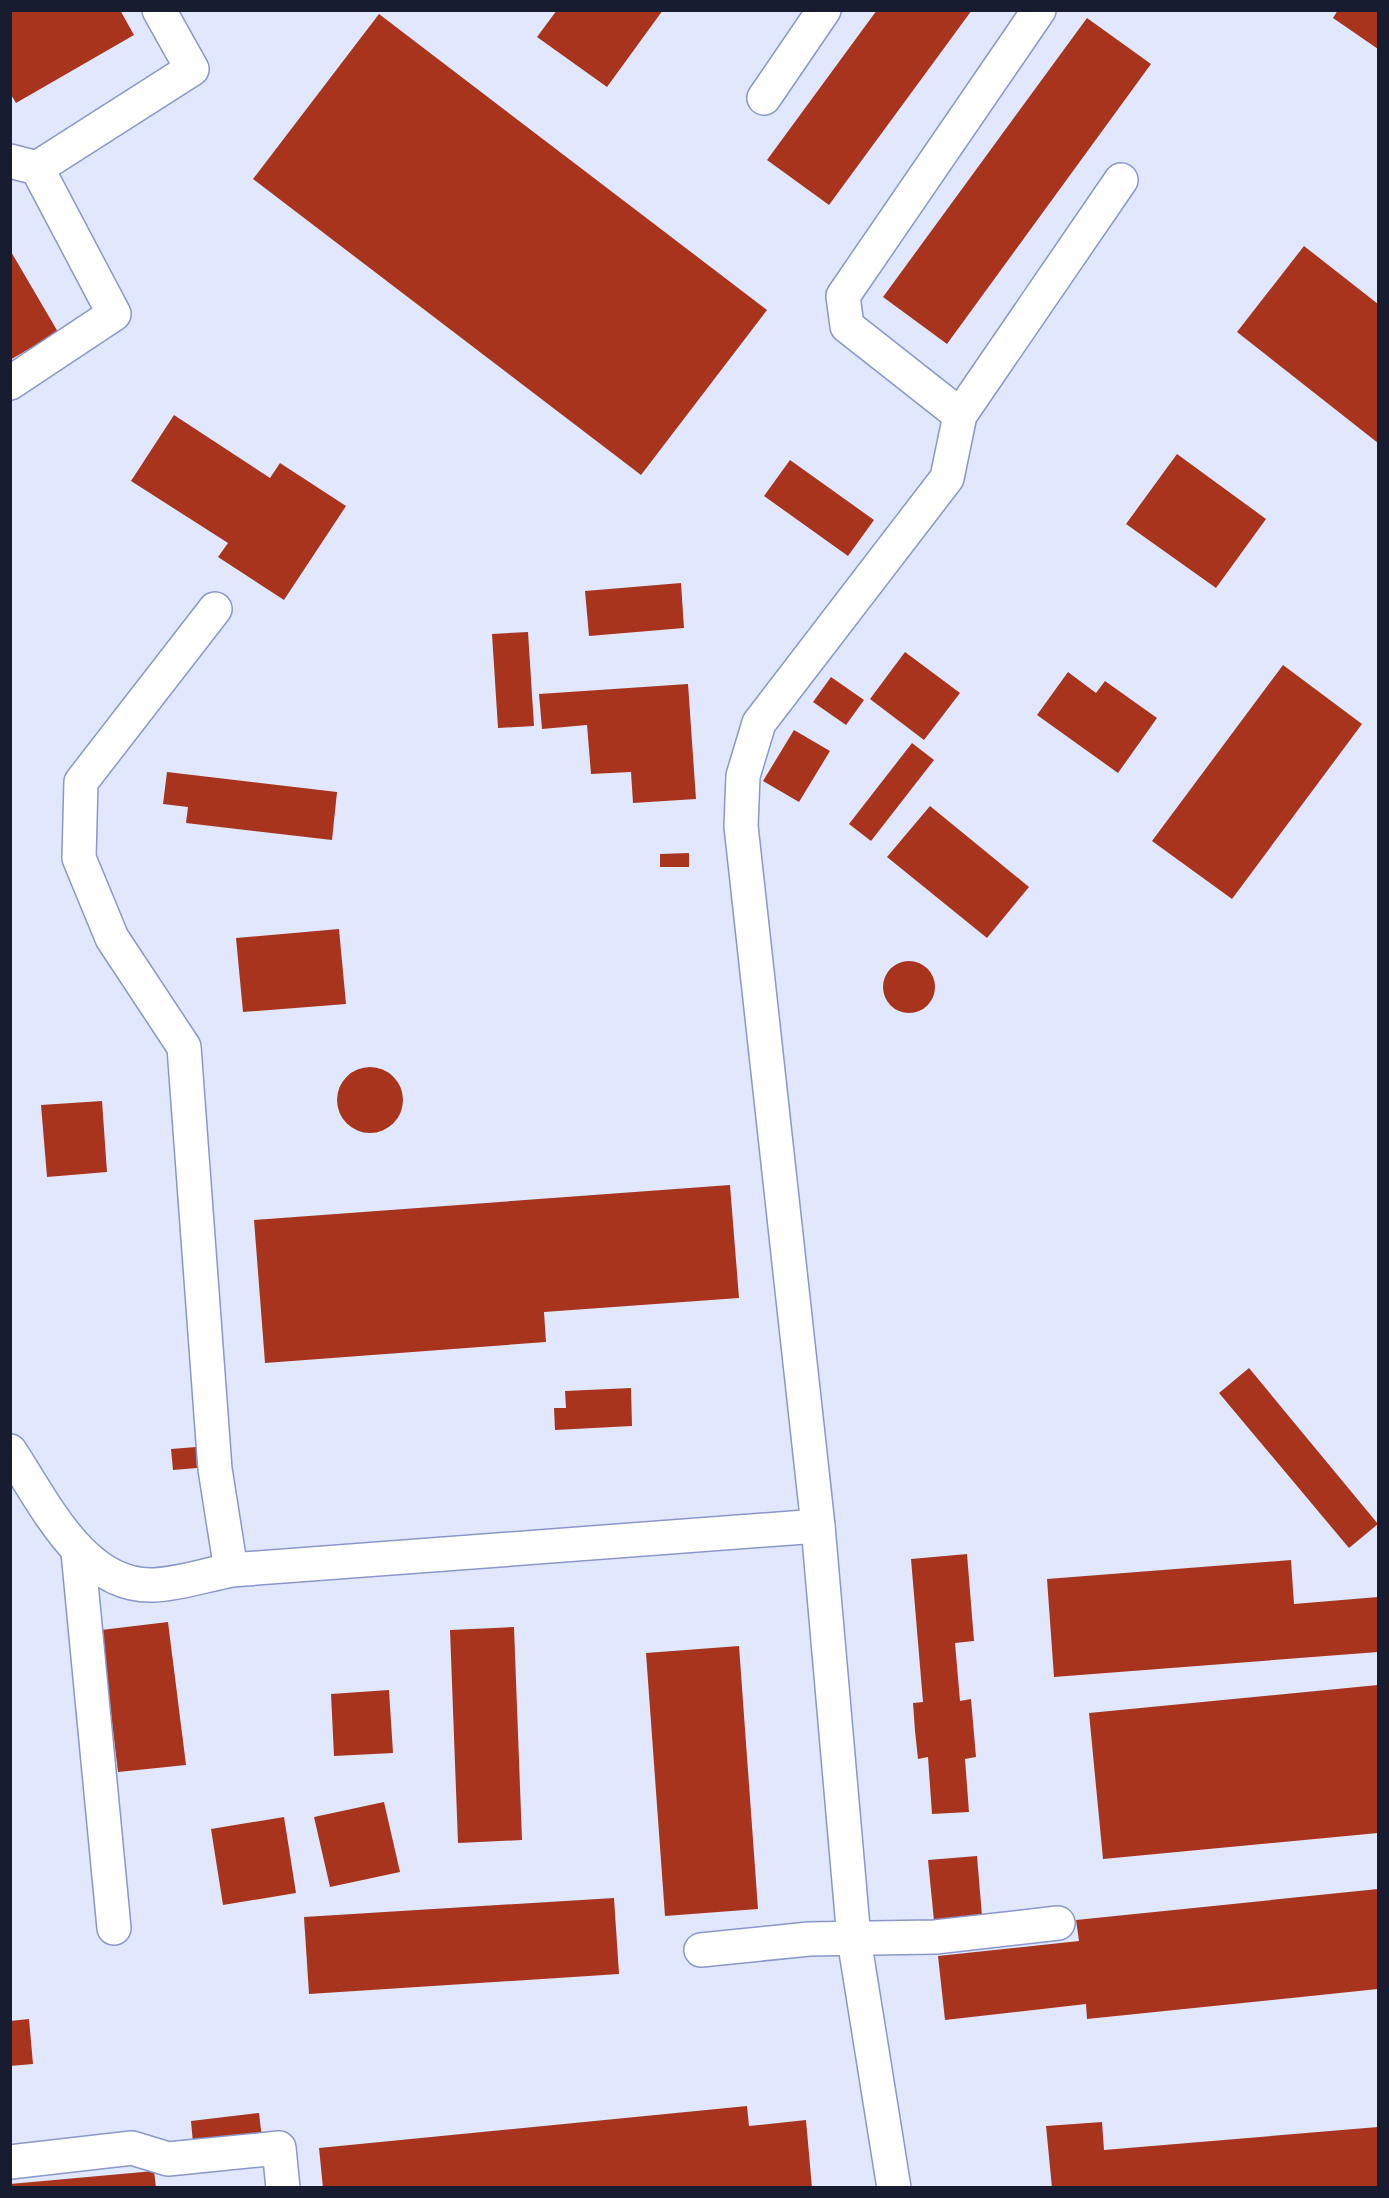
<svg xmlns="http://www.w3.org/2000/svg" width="1389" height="2198" font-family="Overpass,sans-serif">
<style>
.building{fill:#a9341e}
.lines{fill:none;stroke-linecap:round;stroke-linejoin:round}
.minor-casing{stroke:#8997cb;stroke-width:36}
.minor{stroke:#fff;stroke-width:33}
</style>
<rect width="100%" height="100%" fill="#e1e8fe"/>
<!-- building -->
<g class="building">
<path d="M10,10H120L134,35L16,103L10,93Z"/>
<path d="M557,10H663L607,87L537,37Z"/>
<path d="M877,10H972L829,205L767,160Z"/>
<path d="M1338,10H1378V49L1333,18Z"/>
<path d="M379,14L767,310L641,475L253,179Z"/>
<path d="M1087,18L1151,64L947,344L883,297Z"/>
<path d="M1304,246L1378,304V443L1237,332Z"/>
<path d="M10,250L58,332L10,360Z"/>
<path d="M174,415L270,478L280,463L346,506L284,600L218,557L228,543L131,481Z"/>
<path d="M1177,454L1266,519L1216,588L1126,524Z"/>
<path d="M790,460L874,520L848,556L764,496Z"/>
<path d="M681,583L684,628L589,636L585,591Z"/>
<path d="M528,632L534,726L498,728L492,634Z"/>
<path d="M905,652L960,693L924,740L870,699Z"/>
<path d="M1283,665L1362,724L1232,899L1152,841Z"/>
<path d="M1068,672L1096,693L1105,681L1157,718L1118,773L1037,715Z"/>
<path d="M831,677L864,700L846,725L813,702Z"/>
<path d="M688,684L696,799L633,803L631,772L591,774L587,725L542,729L539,694Z"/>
<path d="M794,730L830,751L799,802L763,781Z"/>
<path d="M912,743L934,760L871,841L849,824Z"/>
<path d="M167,772L337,792L332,840L186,823L188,807L163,804Z"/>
<path d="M930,806L1029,887L987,938L887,857Z"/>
<path d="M689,853V867H660V854Z"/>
<path d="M339,929L346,1004L243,1012L236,938Z"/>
<circle cx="909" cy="987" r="26"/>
<circle cx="370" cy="1100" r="33"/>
<path d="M102,1101L107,1172L47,1177L41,1105Z"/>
<path d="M730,1185L739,1298L544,1312L546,1342L265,1363L254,1220Z"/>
<path d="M1249,1368L1378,1524L1349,1548L1219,1393Z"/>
<path d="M631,1388L632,1426L555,1430L554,1408H566L565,1391Z"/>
<path d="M196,1447L197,1468L173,1470L171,1449Z"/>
<path d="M967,1554L974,1641L955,1643L960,1701L971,1699L976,1757L965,1759L969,1812L932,1814L928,1757L918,1759L915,1731L913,1703L923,1702L911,1559Z"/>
<path d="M1291,1560L1294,1604L1378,1597V1652L1054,1677L1047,1579Z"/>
<path d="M168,1622L186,1765L118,1772L101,1630Z"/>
<path d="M514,1627L522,1840L458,1843L450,1630Z"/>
<path d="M739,1646L758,1909L665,1916L646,1653Z"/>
<path d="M1378,1685V1833L1103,1859L1089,1713Z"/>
<path d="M389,1690L393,1753L334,1756L331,1694Z"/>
<path d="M384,1802L400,1872L330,1887L314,1817Z"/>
<path d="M284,1817L296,1893L223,1905L211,1829Z"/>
<path d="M977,1856L982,1916L934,1921L928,1860Z"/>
<path d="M1378,1889V1989L1087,2019L1086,2004L945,2020L938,1956L1079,1941L1076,1920Z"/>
<path d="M614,1898L619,1974L309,1994L304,1917Z"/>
<path d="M29,2019L33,2064L10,2066V2021Z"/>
<path d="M747,2106L749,2126L806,2120L812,2188H323L319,2148Z"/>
<path d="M259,2113L263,2147L194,2154L191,2121Z"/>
<path d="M1102,2122L1104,2150L1378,2127V2188H1052L1046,2126Z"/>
<path d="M154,2171L156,2188H10V2184Z"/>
</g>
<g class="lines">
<defs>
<g id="minor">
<path d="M764,98L824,10"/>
<path d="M10,161L37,168L192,69L159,10"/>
<path d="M10,383L114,314L37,168"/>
<path d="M960,415L847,326L843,296L1039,10"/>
<path d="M215,609L81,782L79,858L112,938L184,1047L215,1469L231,1570L818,1526"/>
<path d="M10,1451C44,1502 83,1588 154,1585C179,1584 206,1575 231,1570"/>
<path d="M78,1552L114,1928"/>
<path d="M701,1950L809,1939L935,1937L1058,1923"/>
<path d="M10,2162L132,2148L168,2159L279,2148L283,2188"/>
<path d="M894,2188L854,1939L818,1526L741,826L743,776L759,723L947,478L960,415L1121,180"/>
</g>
</defs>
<!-- minor casing -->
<use href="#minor" class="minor-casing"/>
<!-- minor -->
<use href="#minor" class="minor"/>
</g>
<!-- border -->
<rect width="1389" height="2198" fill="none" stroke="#181c30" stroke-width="24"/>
</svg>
